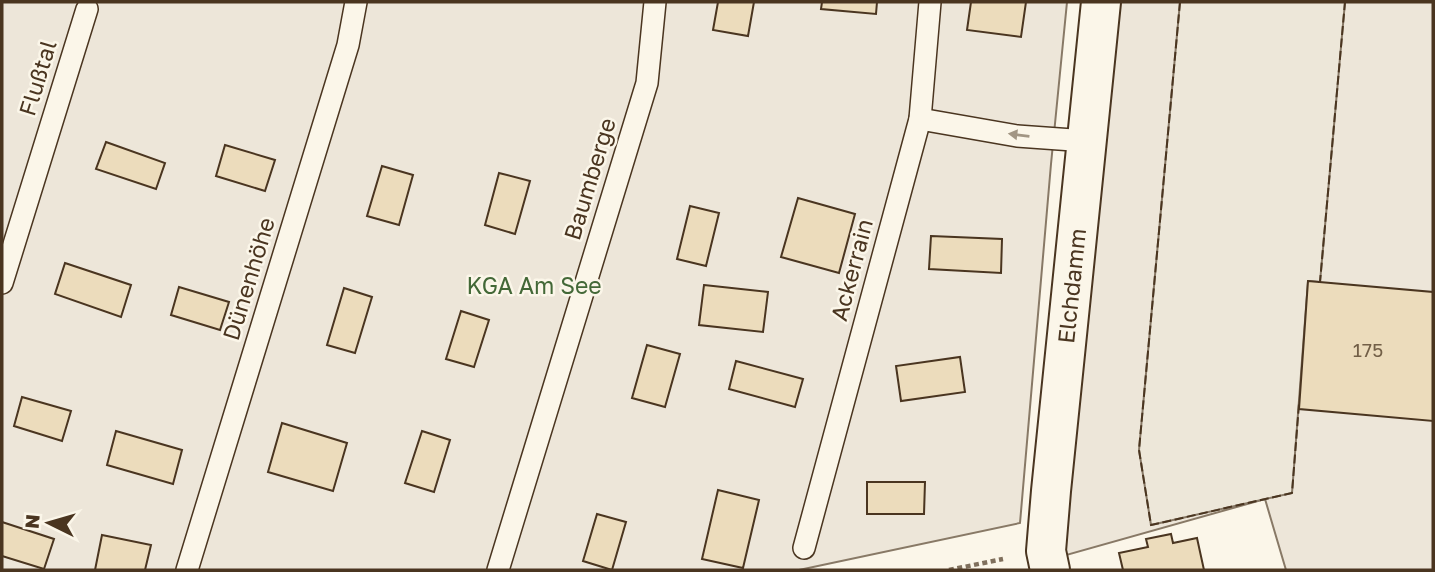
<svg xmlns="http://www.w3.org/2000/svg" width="1435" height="572" font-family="'Golos Text',sans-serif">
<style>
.green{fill:#ede6d9;stroke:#887966;stroke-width:2}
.parking{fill:#ede7d9;stroke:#887966;stroke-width:2}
.building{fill:#ecdcbc;stroke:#4a3520;stroke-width:2}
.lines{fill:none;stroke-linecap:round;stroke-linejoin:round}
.service-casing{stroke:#4a3520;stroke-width:24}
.minor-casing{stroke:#4a3520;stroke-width:42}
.path{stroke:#7f6f5c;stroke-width:4.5;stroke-dasharray:5 3.5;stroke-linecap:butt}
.service{stroke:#fbf6e9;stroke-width:21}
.minor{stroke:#fbf6e9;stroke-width:38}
.fence{stroke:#4a3520;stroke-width:2;stroke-dasharray:9 3.5;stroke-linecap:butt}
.oneway{fill:#a29684}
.labels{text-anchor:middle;stroke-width:5;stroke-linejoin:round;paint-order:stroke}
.number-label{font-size:19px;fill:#725f47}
.street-label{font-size:23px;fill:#4a3520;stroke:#fbf6e9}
.park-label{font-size:23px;fill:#436837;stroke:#fbf6e9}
</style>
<rect width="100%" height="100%" fill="#fbf6e9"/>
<!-- green -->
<g class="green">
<path d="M2,2H1067L1051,164L1020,523L799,570H2Z"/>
<path d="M1118,2H1433V570H1286L1265,499L1063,556Z"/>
</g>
<!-- parking -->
<path class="parking" d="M1180,2H1345L1320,282L1308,281L1292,493L1151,525L1139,450Z"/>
<!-- building -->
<g class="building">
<path d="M718,2H754L748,36L713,30Z"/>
<path d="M822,2H877L876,14L821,9Z"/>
<path d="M971,2H1026L1021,37L967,30Z"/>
<path d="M106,142L165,163L156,189L96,169Z"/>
<path d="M225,145L275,160L265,191L216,176Z"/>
<path d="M382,166L413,175L399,225L367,216Z"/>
<path d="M499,173L530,181L515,234L485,225Z"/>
<path d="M798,198L855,214L839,273L781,257Z"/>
<path d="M690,206L719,213L706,266L677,259Z"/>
<path d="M931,236L1002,239L1001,273L929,269Z"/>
<path d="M65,263L131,285L121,317L55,294Z"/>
<path d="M1308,281L1433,292V421L1299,409Z"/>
<path d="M704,285L768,292L763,332L699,325Z"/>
<path d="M179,287L229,302L220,330L171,315Z"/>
<path d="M344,288L372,297L355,353L327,345Z"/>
<path d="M461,311L489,320L474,367L446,359Z"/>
<path d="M647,345L680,354L665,407L632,398Z"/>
<path d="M960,357L965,392L901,401L896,366Z"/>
<path d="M736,361L803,379L795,407L729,389Z"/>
<path d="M22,397L71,411L62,441L14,426Z"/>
<path d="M282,423L347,443L333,491L268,472Z"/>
<path d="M116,431L182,450L173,484L107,465Z"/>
<path d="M422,431L450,440L434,492L405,483Z"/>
<path d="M867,482H925L924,514H867Z"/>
<path d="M718,490L759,500L743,568L702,559Z"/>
<path d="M597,514L626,522L612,570L583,561Z"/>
<path d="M2,522L54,539L44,569L2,556Z"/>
<path d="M1171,534L1173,543L1197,538L1204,570H1123L1119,553L1148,547L1146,539Z"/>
<path d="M102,535L151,545L145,570H95Z"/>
</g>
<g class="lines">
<defs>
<g id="service">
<path d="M920,119L1017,136L1087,141"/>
<path d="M2,283L87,9"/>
<path d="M804,548L920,119L930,2"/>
<path d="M187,570L348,45L356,2"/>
<path d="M498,570L647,83L655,2"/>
</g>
<path id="minor" d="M1050,570L1046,551L1051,491L1101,2"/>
</defs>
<!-- service casing -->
<use href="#service" class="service-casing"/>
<!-- minor casing -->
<use href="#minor" class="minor-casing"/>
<!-- path -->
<path class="path" d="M949,570L1003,559"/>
<!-- service -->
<use href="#service" class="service"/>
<!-- minor -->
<use href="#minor" class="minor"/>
<!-- fence -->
<g class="fence">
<path d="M1180,2L1139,450L1151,525L1292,493L1299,404"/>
<path d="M1318,282H1320L1345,2"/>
</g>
</g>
<!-- one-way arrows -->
<defs><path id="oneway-solid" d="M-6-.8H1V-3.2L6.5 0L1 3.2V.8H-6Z" transform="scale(1.75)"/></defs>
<use class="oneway" href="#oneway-solid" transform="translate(1019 135) rotate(-173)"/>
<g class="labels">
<!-- number labels -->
<g class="number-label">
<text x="1368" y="357">175</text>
</g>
<!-- street labels -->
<g class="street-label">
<text transform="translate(38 78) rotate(-73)" y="8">Flußtal</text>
<text transform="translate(590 179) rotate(-73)" y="8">Baumberge</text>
<text transform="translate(852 270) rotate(-75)" y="8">Ackerrain</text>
<text transform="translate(249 279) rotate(-73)" y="8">Dünenhöhe</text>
<text transform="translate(1072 286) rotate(-84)" y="8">Elchdamm</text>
</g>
<!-- park labels -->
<g class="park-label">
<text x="534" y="294">KGA Am See</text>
</g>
</g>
<!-- border -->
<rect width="1435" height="572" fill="none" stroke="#4a3520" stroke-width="7"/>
<!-- north arrow -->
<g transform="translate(49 523) rotate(275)" stroke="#fbf6e9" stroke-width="5" paint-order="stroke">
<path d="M0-5L12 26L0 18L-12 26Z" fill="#4a3520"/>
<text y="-10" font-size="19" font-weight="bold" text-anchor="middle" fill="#4a3520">N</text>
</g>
</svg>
